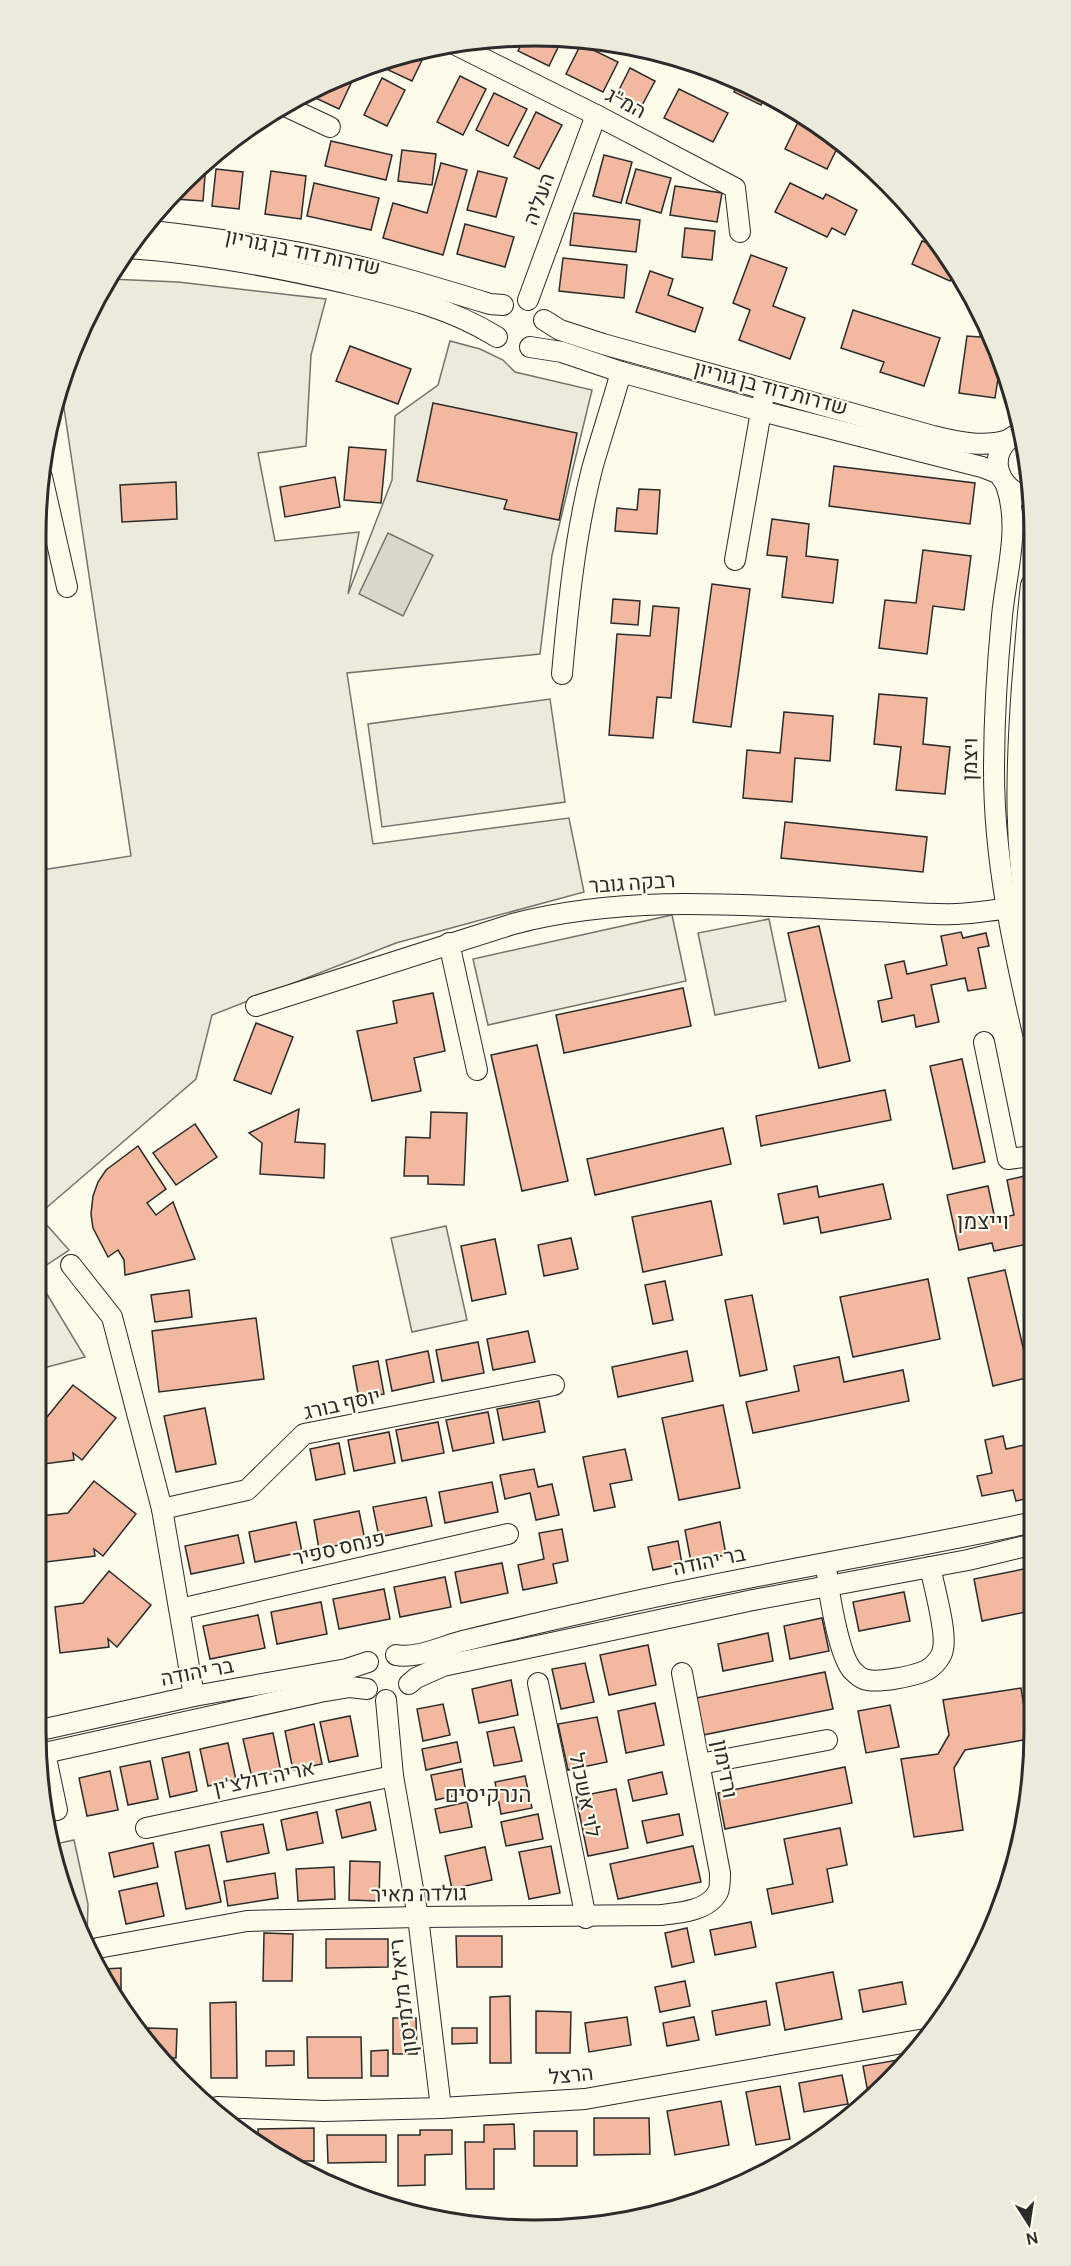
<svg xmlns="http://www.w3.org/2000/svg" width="1071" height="2266" font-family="Manrope,Heebo,sans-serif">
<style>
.green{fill:#ecebdb;stroke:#74746e;stroke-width:1.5}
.parking{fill:#eceadb;stroke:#74746e;stroke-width:1.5}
.water{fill:#d8d7c9;stroke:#74746e;stroke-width:1.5}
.building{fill:#f2b8a0;stroke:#2b2b2b;stroke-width:1.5}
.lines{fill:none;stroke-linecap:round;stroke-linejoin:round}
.minor-casing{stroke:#2b2b2b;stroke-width:22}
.minor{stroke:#fdfbea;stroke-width:20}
.labels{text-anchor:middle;stroke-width:4.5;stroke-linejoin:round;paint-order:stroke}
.street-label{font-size:21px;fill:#2b2b2b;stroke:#fdfbea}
.neighbourhood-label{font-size:22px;fill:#2b2b2b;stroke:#fdfbea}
.rim{fill:none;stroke:#2b2b2b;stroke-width:3}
</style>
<rect width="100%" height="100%" fill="#fdfbea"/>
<!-- green -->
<g class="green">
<path d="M109,279L178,282L326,299L311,355L306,446L258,453L275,541L359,532L348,594L392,480L395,416L438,385L450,341L480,349L503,360L515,372L592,390L552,555L540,654L347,673L373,844L569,818L584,892L396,943L212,1015L196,1079L38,1215L69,1250L36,1272V871L131,856L61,388L74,344Z"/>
<path d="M550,699L565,802L382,827L368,724Z"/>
<path d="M446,1226L467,1320L412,1332L391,1238Z"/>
<path d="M36,1276L85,1357L36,1370Z"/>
<path d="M74,1840L88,1904L87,1938L63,1891L55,1844Z"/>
</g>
<!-- parking -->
<g class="parking">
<path d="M672,915L686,981L488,1025L473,959Z"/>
<path d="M769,919L786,1001L715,1015L698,933Z"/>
</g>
<!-- water -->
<path class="water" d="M388,533L433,555L403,616L359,594Z"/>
<!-- building -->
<g class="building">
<path d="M536,36L562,39L549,66L518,51L525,37Z"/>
<path d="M581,44L618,62L603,92L566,74Z"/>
<path d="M414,53L423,58L412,81L384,68L388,61Z"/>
<path d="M692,63L727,74L722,84L690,68Z"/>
<path d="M630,68L655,81L640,109L616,96Z"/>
<path d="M344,74L353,79L339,109L307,94Z"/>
<path d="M460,76L486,89L463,135L437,122Z"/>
<path d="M382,78L405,90L387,126L364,115Z"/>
<path d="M739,81L765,96L761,105L734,92Z"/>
<path d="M679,89L728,113L713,142L664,118Z"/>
<path d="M494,93L527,109L508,146L476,130Z"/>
<path d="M536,112L562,125L539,169L514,157Z"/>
<path d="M800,118L841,140L827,169L785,149Z"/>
<path d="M331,141L392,155L386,180L325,166Z"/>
<path d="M402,150L436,154L432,185L398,181Z"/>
<path d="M604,155L632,162L621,203L593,196Z"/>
<path d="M206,163L203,201L175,199L176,190L183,182Z"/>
<path d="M441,163L467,170L443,255L383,238L393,203L427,213Z"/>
<path d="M216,169L243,172L239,209L212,206Z"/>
<path d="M636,169L671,178L661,213L626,203Z"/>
<path d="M271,171L306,176L301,219L265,214Z"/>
<path d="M478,171L507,178L496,217L467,210Z"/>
<path d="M314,183L379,198L371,230L307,216Z"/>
<path d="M790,183L823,199L826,194L857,210L845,235L832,228L827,237L775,212Z"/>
<path d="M675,186L722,193L717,222L670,215Z"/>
<path d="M574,213L640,220L636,252L570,245Z"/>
<path d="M465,224L514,237L505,267L457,254Z"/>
<path d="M685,228L715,231L712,260L682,257Z"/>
<path d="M936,238L955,271L950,281L912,264L922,241L933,245Z"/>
<path d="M751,255L787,268L773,306L805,318L790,359L739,340L750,310L733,303Z"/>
<path d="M563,258L627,265L624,298L559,291Z"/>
<path d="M650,271L673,279L668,295L703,308L695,332L636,312Z"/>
<path d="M853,310L940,338L924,386L880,372L884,362L841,348Z"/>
<path d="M983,320L997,344L1001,359L995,398L959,393L967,336L980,337Z"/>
<path d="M350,346L411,369L398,404L336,381Z"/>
<path d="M433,403L577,433L559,520L504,509L507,500L417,481Z"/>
<path d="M349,447L386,450L381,503L344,500Z"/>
<path d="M834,466L975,483L970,524L829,506Z"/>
<path d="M335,477L340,507L285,517L280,487Z"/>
<path d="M176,482L177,519L122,522L120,485Z"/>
<path d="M639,489L660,490L657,534L615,531L617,508L637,510Z"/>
<path d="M772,519L809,524L806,556L838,560L833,603L782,597L787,557L767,555Z"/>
<path d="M923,550L971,556L964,610L933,606L927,654L879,648L885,600L916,603Z"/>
<path d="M712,584L750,589L731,727L693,722Z"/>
<path d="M613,599L640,601L638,625L611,623Z"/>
<path d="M653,606L679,608L671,698L657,697L653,738L609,735L617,634L650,636Z"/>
<path d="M879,694L927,698L923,744L950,747L945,794L896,790L901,747L874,744Z"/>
<path d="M784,712L833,716L830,761L795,758L792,802L743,798L747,750L780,753Z"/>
<path d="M785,822L927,837L923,872L781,858Z"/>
<path d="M819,926L850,1061L819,1068L788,933Z"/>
<path d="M961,932L963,938L986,933L989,946L978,948L986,988L968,991L965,978L931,985L939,1022L916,1027L914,1015L882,1022L878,1001L892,998L885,965L904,961L907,974L947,965L941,936Z"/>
<path d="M683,988L691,1026L564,1053L556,1015Z"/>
<path d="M433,993L445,1051L414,1058L421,1091L372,1101L357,1031L397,1023L393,1001Z"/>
<path d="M256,1023L293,1037L271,1094L234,1080Z"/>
<path d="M537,1045L568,1181L522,1191L491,1055Z"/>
<path d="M962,1059L985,1162L953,1169L930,1066Z"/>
<path d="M885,1090L891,1120L761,1146L756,1116Z"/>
<path d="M299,1109L295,1142L325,1144L324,1178L260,1174L262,1143L249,1133Z"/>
<path d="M431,1112L467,1113L464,1185L428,1184V1176H404L406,1137L430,1138Z"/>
<path d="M195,1124L217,1157L176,1185L153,1153Z"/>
<path d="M723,1128L731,1164L595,1195L587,1159Z"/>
<path d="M138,1146L166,1189L147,1203L156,1215L173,1202L195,1259L125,1275L124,1260L118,1250L108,1257L93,1228L91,1214L93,1196L98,1182L106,1170Z"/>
<path d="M1033,1174V1234L1026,1235L1028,1244L994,1251L992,1243L959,1250L947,1195L988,1186L995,1219L1014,1215L1007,1180Z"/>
<path d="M883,1184L891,1219L821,1233L818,1217L784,1224L778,1194L817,1186L819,1197Z"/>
<path d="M711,1201L722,1255L643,1272L632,1217Z"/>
<path d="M571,1238L578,1269L544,1276L538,1245Z"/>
<path d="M495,1239L506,1294L472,1301L461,1246Z"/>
<path d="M1005,1270L1030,1377L993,1386L968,1278Z"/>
<path d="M928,1279L940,1339L853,1357L840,1297Z"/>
<path d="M665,1281L673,1320L653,1324L645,1285Z"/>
<path d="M189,1290L192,1317L155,1322L151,1295Z"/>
<path d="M752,1295L767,1370L740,1376L725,1300Z"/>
<path d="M256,1318L264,1379L159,1392L152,1331Z"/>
<path d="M528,1331L535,1362L493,1370L487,1339Z"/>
<path d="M478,1342L484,1373L442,1381L436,1350Z"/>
<path d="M428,1351L434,1382L392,1391L386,1360Z"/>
<path d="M687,1351L693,1381L618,1397L612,1367Z"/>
<path d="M839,1357L844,1382L903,1370L909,1401L753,1433L746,1402L799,1391L794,1366Z"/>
<path d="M378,1361L384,1394L359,1399L353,1366Z"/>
<path d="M73,1385L116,1418L82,1460L73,1453L74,1460L36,1465V1418L47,1417Z"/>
<path d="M539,1401L545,1432L503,1440L497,1409Z"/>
<path d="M723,1405L740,1488L679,1500L662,1418Z"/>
<path d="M205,1408L216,1464L176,1472L164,1416Z"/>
<path d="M488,1412L494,1443L453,1451L446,1420Z"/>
<path d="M438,1422L444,1453L402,1461L396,1430Z"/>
<path d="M389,1432L395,1463L354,1471L348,1440Z"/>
<path d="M1003,1436L1006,1449L1034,1443V1459H1030L1034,1481V1497L1016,1501L1013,1490L982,1496L977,1476L992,1473L985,1440Z"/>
<path d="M339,1443L345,1474L316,1480L310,1449Z"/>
<path d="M625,1449L632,1480L610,1484L615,1507L594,1511L583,1457Z"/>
<path d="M534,1469L538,1487L552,1484L559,1515L536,1520L530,1493L505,1499L500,1475Z"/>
<path d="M94,1481L136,1514L103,1556L94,1549L95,1556L46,1562L40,1516L68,1513Z"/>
<path d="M492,1482L498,1512L445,1523L439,1492Z"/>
<path d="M426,1497L432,1526L379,1537L373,1507Z"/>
<path d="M359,1511L365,1540L319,1549L314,1520Z"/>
<path d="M296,1522L302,1552L255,1562L249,1532Z"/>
<path d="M720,1522L726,1555L691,1562L685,1530Z"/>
<path d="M562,1529L568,1561L553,1564L557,1583L523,1590L518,1565L544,1559L539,1533Z"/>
<path d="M238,1535L244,1563L191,1574L185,1546Z"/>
<path d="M678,1541L682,1564L653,1570L648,1547Z"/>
<path d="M502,1563L508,1593L461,1603L455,1572Z"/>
<path d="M1034,1567L1035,1610L982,1621L974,1579Z"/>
<path d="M109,1571L151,1605L117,1647L108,1639L109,1647L60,1653L55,1607L83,1603Z"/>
<path d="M445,1577L451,1607L400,1617L394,1587Z"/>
<path d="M384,1589L390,1619L339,1629L333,1599Z"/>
<path d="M904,1592L910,1621L859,1631L853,1602Z"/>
<path d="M321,1602L327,1634L277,1644L271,1612Z"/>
<path d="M258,1615L265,1648L210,1659L203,1626Z"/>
<path d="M822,1618L829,1651L790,1659L784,1626Z"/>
<path d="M768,1633L773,1661L723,1671L718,1644Z"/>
<path d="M648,1645L656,1685L609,1695L600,1655Z"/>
<path d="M585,1663L594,1702L561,1709L552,1669Z"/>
<path d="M825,1672L833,1709L703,1735L696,1698Z"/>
<path d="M511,1680L518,1715L479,1723L472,1689Z"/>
<path d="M1021,1688L1029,1739L965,1750L954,1768L963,1830L914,1837L901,1759L938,1754L949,1735L943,1700Z"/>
<path d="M655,1703L664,1745L626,1753L618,1711Z"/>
<path d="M443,1704L450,1735L423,1741L417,1709Z"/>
<path d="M890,1705L899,1747L866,1753L858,1711Z"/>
<path d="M350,1716L358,1756L329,1762L320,1722Z"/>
<path d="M597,1717L607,1762L568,1770L558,1724Z"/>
<path d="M314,1724L322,1764L293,1770L285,1731Z"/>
<path d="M514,1727L522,1761L494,1766L487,1732Z"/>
<path d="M273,1733L281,1772L252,1778L243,1739Z"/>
<path d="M457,1742L461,1762L426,1770L422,1749Z"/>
<path d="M228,1743L236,1780L208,1786L200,1749Z"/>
<path d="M189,1752L197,1791L170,1797L162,1758Z"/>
<path d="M150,1761L158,1799L128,1805L120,1767Z"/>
<path d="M845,1767L852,1803L725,1829L718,1793Z"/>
<path d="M462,1769L466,1793L436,1800L431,1775Z"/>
<path d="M110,1771L118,1810L87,1816L79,1778Z"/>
<path d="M662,1772L667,1794L633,1801L628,1780Z"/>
<path d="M525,1776L532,1808L501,1814L495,1782Z"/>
<path d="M616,1789L628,1848L588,1856L576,1797Z"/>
<path d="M370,1802L376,1830L342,1838L336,1810Z"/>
<path d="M467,1802L472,1827L440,1833L435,1809Z"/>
<path d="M317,1812L323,1843L287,1850L281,1820Z"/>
<path d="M538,1814L543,1839L506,1846L501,1822Z"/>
<path d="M679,1814L683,1835L647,1843L642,1821Z"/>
<path d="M263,1824L269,1853L227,1862L221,1832Z"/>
<path d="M840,1828L847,1865L827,1869L833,1902L772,1914L767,1889L793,1884L784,1839Z"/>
<path d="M153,1843L158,1867L114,1877L109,1853Z"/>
<path d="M209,1845L221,1902L186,1909L175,1852Z"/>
<path d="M551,1846L560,1893L529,1899L519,1852Z"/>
<path d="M693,1846L701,1882L618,1899L610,1864Z"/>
<path d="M485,1847L492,1880L452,1889L445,1856Z"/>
<path d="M350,1861L380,1862L379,1901L349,1900Z"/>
<path d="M334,1867L335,1899L298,1901L296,1869Z"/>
<path d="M275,1873L278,1898L228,1906L224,1881Z"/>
<path d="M157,1883L164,1916L126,1924L119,1891Z"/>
<path d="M751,1922L756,1947L715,1955L710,1930Z"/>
<path d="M687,1928L694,1962L672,1967L665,1933Z"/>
<path d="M264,1933L293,1934L292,1981H263Z"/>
<path d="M456,1936H502V1967H457Z"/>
<path d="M326,1939H388V1967L326,1968Z"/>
<path d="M121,1968V2001L104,1969Z"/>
<path d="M833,1972L842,2019L785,2030L776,1983Z"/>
<path d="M685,1981L690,2006L660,2012L655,1987Z"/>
<path d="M902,1982L906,2004L863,2012L859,1990Z"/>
<path d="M510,1996L511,2063H490V1997Z"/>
<path d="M766,2001L770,2025L716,2035L712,2011Z"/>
<path d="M236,2002L237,2078H211L210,2003Z"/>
<path d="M536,2011L571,2012L570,2053H536Z"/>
<path d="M627,2017L631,2045L589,2052L585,2023Z"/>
<path d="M694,2017L699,2040L667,2046L663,2023Z"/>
<path d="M393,2018H416L417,2054H393Z"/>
<path d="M148,2028L177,2029L176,2058H164L148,2043Z"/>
<path d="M452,2028H477V2043L452,2044Z"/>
<path d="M307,2037H361L362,2078H308Z"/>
<path d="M388,2050V2076H371V2051Z"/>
<path d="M266,2051H294V2065L266,2066Z"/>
<path d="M909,2058L889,2083L879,2091L868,2093L863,2066Z"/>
<path d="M842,2075L848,2104L804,2112L799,2083Z"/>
<path d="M780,2086L790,2139L756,2145L746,2092Z"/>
<path d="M721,2101L729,2145L675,2155L667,2111Z"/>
<path d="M594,2118H649L650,2154L594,2155Z"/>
<path d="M514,2124L515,2149H494V2189H466L465,2142H484V2125Z"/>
<path d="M314,2128V2161H286L258,2146V2129Z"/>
<path d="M420,2130H452V2154L425,2155V2185L398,2186V2135H420Z"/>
<rect x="534" y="2131" width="43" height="35"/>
<path d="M327,2135H386V2162L328,2163Z"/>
</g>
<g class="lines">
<defs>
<g id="minor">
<path d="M454,44L596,115L735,188L740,232"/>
<path d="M285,106L330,127"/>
<path d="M143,230C196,236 248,243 301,253C365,266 428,285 490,304L503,305"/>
<path d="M128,248C200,253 271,266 341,282C395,295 449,307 497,337"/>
<path d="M528,300L596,115"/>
<path d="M544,320L560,330L603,344L933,436C957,442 984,448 1008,440"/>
<path d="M530,347L562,352L621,372L761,411L982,467L1000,474"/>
<path d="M1021,433C984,446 994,492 1031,497"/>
<path d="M42,477L67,587"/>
<path d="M1006,485C1021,527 1006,573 1002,616C997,668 994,719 994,771C994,861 1013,946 1033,1033"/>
<path d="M735,560L763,400"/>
<path d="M1031,585C1027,618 1025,652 1022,686C1016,770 1013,856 1032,938"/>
<path d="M562,674C568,606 575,536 592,469C601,437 612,405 621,372"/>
<path d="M449,943L477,1070"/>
<path d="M256,1006L513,924C631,893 754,906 875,911C902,912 930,915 957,914C979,913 1003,909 1025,906"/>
<path d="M984,1042L1008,1159L1033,1156"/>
<path d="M71,1265L112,1317L162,1509L194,1696"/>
<path d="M162,1509L247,1490L304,1434L554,1385"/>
<path d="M827,1574C829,1594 839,1657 853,1671C855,1673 861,1678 864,1679C876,1684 915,1676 927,1670C934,1666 942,1657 943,1649C947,1632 934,1586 930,1567"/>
<path d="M180,1609L508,1534"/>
<path d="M396,1655C417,1659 443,1646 463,1641C504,1631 546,1621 587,1612C735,1577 886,1554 1034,1522"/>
<path d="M538,1683L586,1918"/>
<path d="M409,1684L416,1678L443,1666L753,1600L968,1560L1034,1544"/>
<path d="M386,1700L393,1776L418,1917L441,2108"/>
<path d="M36,1731L194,1696L347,1669L368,1662"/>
<path d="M45,1753L57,1810"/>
<path d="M40,1754L320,1692L350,1687L367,1689"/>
<path d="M700,1764L827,1740"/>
<path d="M146,1828L393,1776"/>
<path d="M98,1948L247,1921L418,1917L661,1915C679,1913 708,1911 718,1892C720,1888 720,1879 720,1873L682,1673"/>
<path d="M217,2107L324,2111L441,2108L585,2099L925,2039"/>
</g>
</defs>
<!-- minor casing -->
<use href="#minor" class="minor-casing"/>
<!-- minor -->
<use href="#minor" class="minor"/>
</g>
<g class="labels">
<!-- street labels -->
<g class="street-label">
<text transform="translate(626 103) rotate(28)" y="7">המ"ג</text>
<text transform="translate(539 199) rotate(-70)" y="7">העליה</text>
<text transform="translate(303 252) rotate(12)" y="7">שדרות דוד בן גוריון</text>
<text transform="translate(771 388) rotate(15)" y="7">שדרות דוד בן גוריון</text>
<text transform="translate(970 759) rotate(-89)" y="7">ויצמן</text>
<text transform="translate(632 883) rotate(-4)" y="7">רבקה גובר</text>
<text transform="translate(342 1404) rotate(-13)" y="7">יוסף בורג</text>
<text transform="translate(339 1548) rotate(-13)" y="7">פנחס ספיר</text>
<text transform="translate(709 1561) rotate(-12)" y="7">בר יהודה</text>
<text transform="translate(197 1672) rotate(-11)" y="7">בר יהודה</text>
<text transform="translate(725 1769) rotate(79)" y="7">ורדימון</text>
<text transform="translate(264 1778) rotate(-12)" y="7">אריה דולצ'ין</text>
<text transform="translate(585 1795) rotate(78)" y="7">לוי אשכול</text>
<text transform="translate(419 1894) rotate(-1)" y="7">גולדה מאיר</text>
<text transform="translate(403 1996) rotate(-97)" y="7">ריאל מלמיסון</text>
<text transform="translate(571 2075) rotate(-6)" y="7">הרצל</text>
</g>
<!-- neighbourhood labels -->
<g class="neighbourhood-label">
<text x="983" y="1229">וייצמן</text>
<text x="488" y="1802">הנרקיסים</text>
</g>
</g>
<!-- crop -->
<path d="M0 0H1071V2266H0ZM535 46H535A489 489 0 0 1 1024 535V1731A489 489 0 0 1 535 2220H535A489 489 0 0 1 46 1731V535A489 489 0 0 1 535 46Z" fill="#eceadb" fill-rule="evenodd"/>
<path class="rim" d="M535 46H535A489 489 0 0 1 1024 535V1731A489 489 0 0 1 535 2220H535A489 489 0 0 1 46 1731V535A489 489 0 0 1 535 46Z"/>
<!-- north arrow -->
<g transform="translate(1029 2224) rotate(168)" stroke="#fdfbea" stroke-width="4.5" paint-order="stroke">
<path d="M0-4.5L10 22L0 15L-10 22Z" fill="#2b2b2b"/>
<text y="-9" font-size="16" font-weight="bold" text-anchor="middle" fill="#2b2b2b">N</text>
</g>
</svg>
